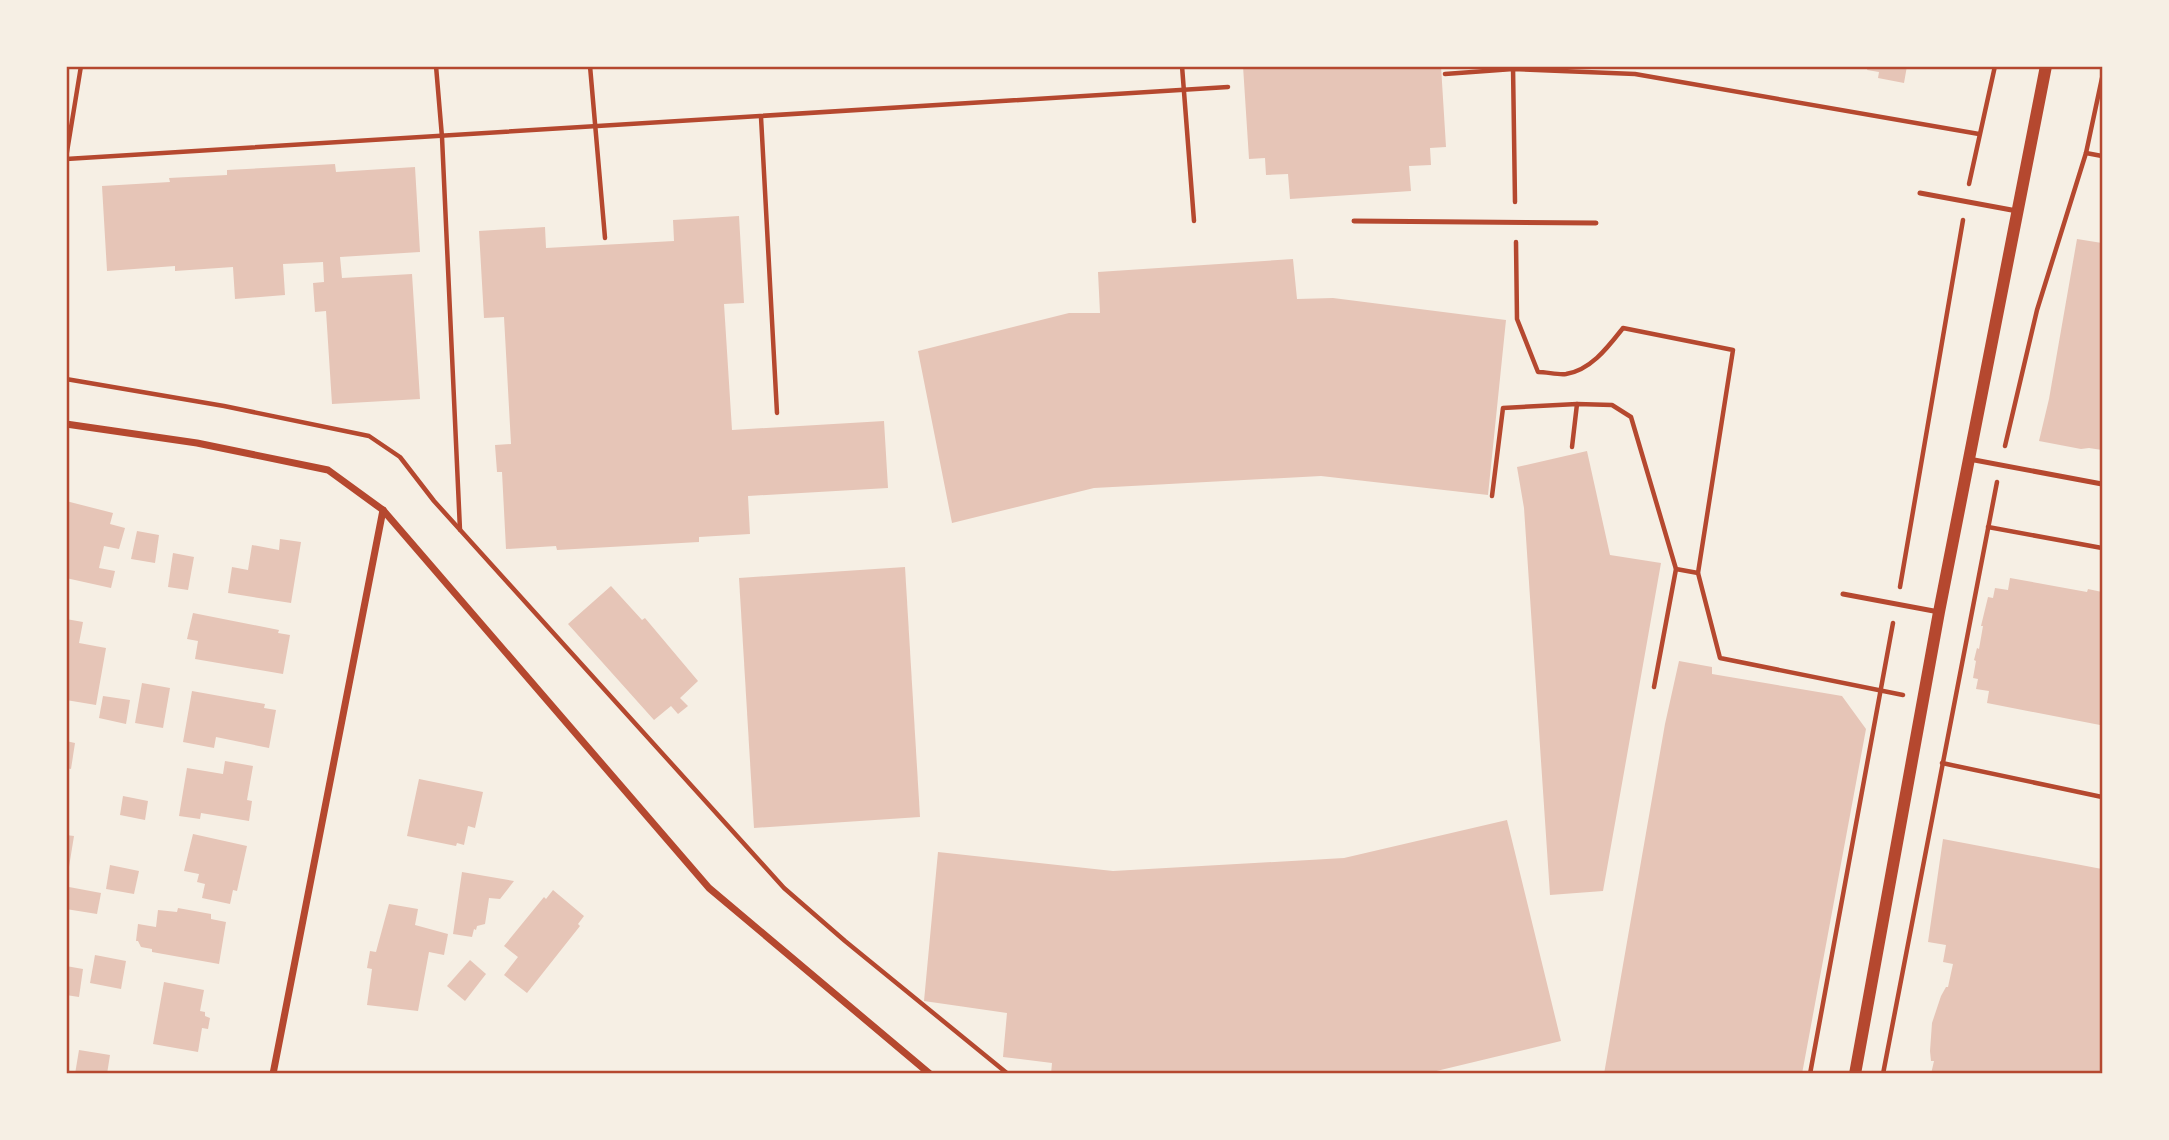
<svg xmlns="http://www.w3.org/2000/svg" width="2169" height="1140" font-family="Helvetica,sans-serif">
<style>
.building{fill:#e6c5b7}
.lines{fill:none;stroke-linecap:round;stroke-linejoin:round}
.path{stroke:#b5482f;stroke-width:4.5}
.service{stroke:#b5482f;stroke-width:5}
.minor{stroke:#b5482f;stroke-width:7}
.tertiary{stroke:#b5482f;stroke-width:12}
.neatline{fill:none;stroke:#b5482f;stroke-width:2.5}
</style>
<rect width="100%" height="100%" fill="#f6efe4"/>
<!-- building -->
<g class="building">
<path d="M1243,66H1441L1446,147L1430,148L1431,165L1409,166L1411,191L1290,199L1288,174L1266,175L1265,158L1249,159Z"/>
<path d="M1868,66H1907L1904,83L1878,78L1879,72L1867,70Z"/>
<path d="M335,164L336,172L415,167L420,252L340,257L342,278L412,274L420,399L332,404L326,311L315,312L313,283L324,282L323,262L283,264L285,295L235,299L233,267L175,271V266L107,271L102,186L170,182L169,178L227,175V170Z"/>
<path d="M739,216L744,303L724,304L732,430L884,421L888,488L748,496L750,534L699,537V542L557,550L556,546L506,549L502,472H497L495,445L511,444L504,317L484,318L479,231L545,227L546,248L674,241L673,220Z"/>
<path d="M2077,239L2102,243V450L2089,448L2081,449L2039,441L2049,399Z"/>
<path d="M1293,259L1297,299L1333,298L1506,320L1488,495L1321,476L1094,488L952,523L918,351L1069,313H1100L1098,272Z"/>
<path d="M1587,451L1610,555L1661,563L1603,891L1550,895L1524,508L1517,467Z"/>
<path d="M66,501L113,513L110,524L125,528L119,549L104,546L99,568L115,571L111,588L66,578Z"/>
<path d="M137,531L159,535L155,563L131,559Z"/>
<path d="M280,539L301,542L291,603L228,593L232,567L248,570L252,545L279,550Z"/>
<path d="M173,553L194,557L188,590L168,587Z"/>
<path d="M905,567L920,817L754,828L739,578Z"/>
<path d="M2010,578L2087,592L2088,589L2102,592V728H2100V725L1987,703L1989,691L1976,689L1978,679L1973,678L1976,661L1974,660L1977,648L1979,649L1983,626H1981L1988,597L1993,598L1995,588L2008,590Z"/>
<path d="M611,586L642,620L645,618L698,681L680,698L688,706L678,714L671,706L654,720L568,624Z"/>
<path d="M193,613L279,630L278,633L290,635L283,674L195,659L198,641L187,639Z"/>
<path d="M66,619L83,622L79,643L106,648L96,705L66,700Z"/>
<path d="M1679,661L1712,667V674L1842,696L1866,729L1802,1074H1604L1665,724Z"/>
<path d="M142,683L170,688L163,728L135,723Z"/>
<path d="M192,691L265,704L264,708L276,710L269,748L216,737L214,748L183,742Z"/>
<path d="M103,696L130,700L126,724L99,718Z"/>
<path d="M66,741L75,743L71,769L66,768Z"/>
<path d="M225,761L253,766L247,800L252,801L249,821L201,813L200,819L179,816L187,768L223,774Z"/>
<path d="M419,779L483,792L475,828L468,826L464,845L457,843L456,846L407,836Z"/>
<path d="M123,796L148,801L145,820L120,815Z"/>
<path d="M1507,820L1561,1041L1424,1074H1051L1052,1063L1003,1057L1007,1013L924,1001L938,852L1113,871L1344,858Z"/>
<path d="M193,834L247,846L237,891L233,890L230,904L202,898L205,884L197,882L199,874L184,871Z"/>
<path d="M66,835L74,836L68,873L66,872Z"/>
<path d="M1943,839L2102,869V1074H1931L1934,1061H1931L1930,1051L1932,1023L1941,996L1946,987H1948L1953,964L1943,962L1946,945L1928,942Z"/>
<path d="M110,865L139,871L134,894L106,889Z"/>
<path d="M462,872L514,881L500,899L489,898L485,924L477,926L476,930L474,929L472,937L453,934Z"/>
<path d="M69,887L101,893L97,914L66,909Z"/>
<path d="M553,890L584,916L578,924L580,926L527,993L504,975L518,957L504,946L544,897L546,899Z"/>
<path d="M389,904L418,909L415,925L448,934L444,955L429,952L418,1011L367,1005L372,969L367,968L370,951L376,952Z"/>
<path d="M178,908L211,914V919L226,922L219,964L152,952V949L141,947L138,941H136L138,924L156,927L158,910L177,912Z"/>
<path d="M95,955L126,961L121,989L90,983Z"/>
<path d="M470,960L486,974L465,1001L447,986Z"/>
<path d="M66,966L83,969L79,997L66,995Z"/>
<path d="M164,982L204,990L200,1011L205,1012V1016L210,1018L208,1029L202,1028L198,1052L153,1044Z"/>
<path d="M79,1050L110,1055L107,1074H75Z"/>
</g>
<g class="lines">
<!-- path -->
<g class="path">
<path d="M436,66L442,137L460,530"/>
<path d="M590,66L605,238"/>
<path d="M1182,66L1194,221"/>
<path d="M1513,66L1515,202"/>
<path d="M1445,74L1513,69L1635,74L1979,134"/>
<path d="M761,117L777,413"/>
<path d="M2086,153L2102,156"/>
<path d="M66,158L81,66"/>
<path d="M66,159L1228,87"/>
<path d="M1969,184L1995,66"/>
<path d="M1516,242L1517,319L1538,372C1547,372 1558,375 1566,374C1591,370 1608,347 1623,328L1733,350L1698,573L1720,658L1903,695"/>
<path d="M66,379L224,406L369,436L400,457L434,501L784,888L845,941L1008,1074"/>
<path d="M2005,446L2037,310L2086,153L2102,78"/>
<path d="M1572,447L1577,404"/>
<path d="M1492,496L1503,408L1577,404L1612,405L1631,417L1676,569L1654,687"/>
<path d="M1988,527L2102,548"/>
<path d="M1676,569L1698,573"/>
<path d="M1900,587L1963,220"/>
<path d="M1942,763L2102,797"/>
<path d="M1810,1074L1893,623"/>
<path d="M1883,1074L1997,482"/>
</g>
<!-- service -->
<g class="service">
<path d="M1920,193L2017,211"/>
<path d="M1354,221L1596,223"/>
<path d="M1969,459L2102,484"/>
<path d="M1843,594L1939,612"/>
</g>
<!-- minor -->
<g class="minor">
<path d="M66,424L197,443L328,470L383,510L709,888L930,1074"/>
<path d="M273,1074L383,510"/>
</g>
<!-- tertiary -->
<path class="tertiary" d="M1855,1074L1939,612L2046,66"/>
</g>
<!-- border -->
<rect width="2169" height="1140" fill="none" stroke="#f6efe4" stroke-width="136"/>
<rect x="68" y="68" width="2033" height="1004" class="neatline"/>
</svg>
